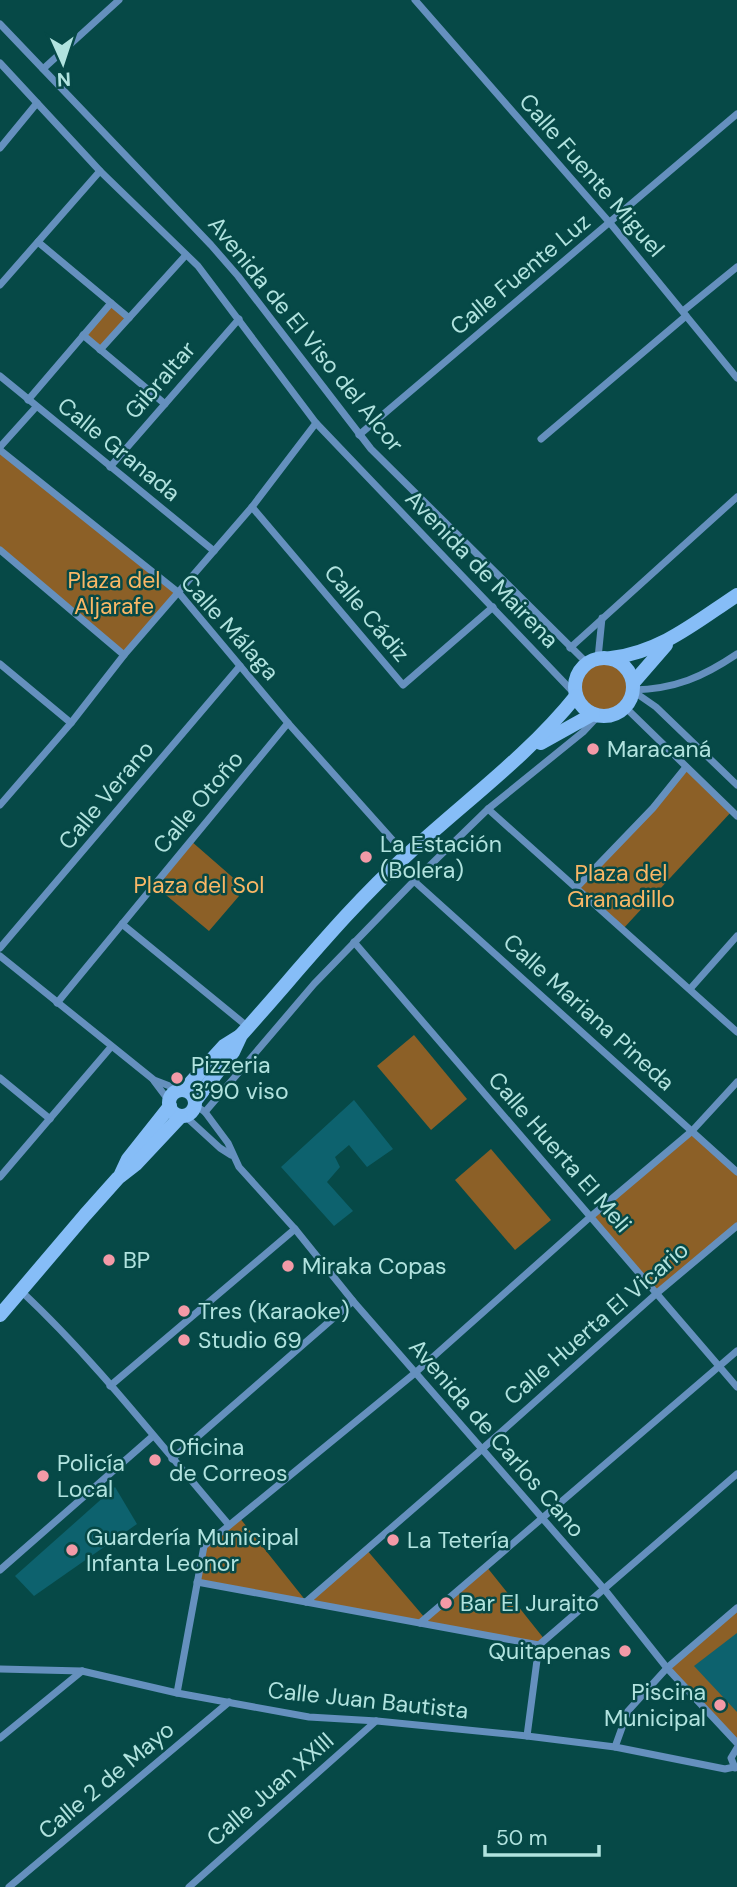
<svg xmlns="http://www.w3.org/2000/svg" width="737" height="1887" font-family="'DM Sans',sans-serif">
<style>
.green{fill:#8c6027}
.building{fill:#0d626e}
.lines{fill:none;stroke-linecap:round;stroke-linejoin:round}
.street{stroke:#6590be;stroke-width:7}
.secondary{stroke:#86bdf7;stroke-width:14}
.poi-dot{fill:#f39aa7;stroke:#064947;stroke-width:2.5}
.labels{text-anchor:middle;stroke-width:5;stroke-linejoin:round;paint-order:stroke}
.street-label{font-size:23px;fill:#b1e3df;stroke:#064947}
.park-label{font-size:23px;fill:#f9b766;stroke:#064947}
.poi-label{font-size:23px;fill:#b1e3df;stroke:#064947;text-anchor:start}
</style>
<rect width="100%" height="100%" fill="#064947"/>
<!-- green -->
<g class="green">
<path d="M111,303L129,318L100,350L83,335Z"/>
<path d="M0,450L179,593L124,655L0,550Z"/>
<circle cx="604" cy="687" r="24"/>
<path d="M686,767L732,811L622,930L576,888Z"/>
<path d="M191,841L238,882L232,888L239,896L209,931L154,885Z"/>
<path d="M414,1035L467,1099L431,1130L377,1066Z"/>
<path d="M692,1131L737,1172V1226L657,1293L589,1218Z"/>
<path d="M491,1149L551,1220L515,1250L455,1180Z"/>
<path d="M239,1517L306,1601L366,1549L425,1618L486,1566L545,1640L539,1645L197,1582L204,1546Z"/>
<path d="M737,1608V1743L667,1668Z"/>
</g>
<!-- building -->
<g class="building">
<path d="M354,1100L393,1149L367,1167L349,1145L335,1157L340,1167L327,1182L353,1211L334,1226L281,1167Z"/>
<path d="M115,1487L137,1524L34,1596L15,1576Z"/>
<path d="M737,1633V1712L694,1666Z"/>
</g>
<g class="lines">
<!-- street -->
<g class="street">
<path d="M415,0L610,223L737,378"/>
<path d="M0,24L211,245L238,276L371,449L587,663"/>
<path d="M0,63L100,171L198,266L316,423L575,694"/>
<path d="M43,69L119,0"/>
<path d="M0,148L37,103"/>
<path d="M38,242L129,318"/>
<path d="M0,285L100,171"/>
<path d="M683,311L737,267"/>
<path d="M83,335L165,404"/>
<path d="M100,350L186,255"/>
<path d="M0,376L214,551"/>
<path d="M28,400L111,303"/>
<path d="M359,435L737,114"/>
<path d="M541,439L686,316"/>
<path d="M0,447L36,407"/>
<path d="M0,450L179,593L288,723L406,855"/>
<path d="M110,467L239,319"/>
<path d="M252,507L403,685L493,607"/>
<path d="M0,550L124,655"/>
<path d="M570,648L737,497"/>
<path d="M598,658L602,618"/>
<path d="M0,664L71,723"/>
<path d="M633,690C675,689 703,677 737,654"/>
<path d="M633,691L656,707L737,785"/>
<path d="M625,707L737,816"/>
<path d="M0,805L71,723L124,655L252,507L316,423"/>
<path d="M488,809L737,1032"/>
<path d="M414,881L737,1172"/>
<path d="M576,888L653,808L686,767"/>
<path d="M122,924L248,1027"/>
<path d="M354,942L737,1387"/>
<path d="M0,948L240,666"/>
<path d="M0,956L154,1080L180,1090"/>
<path d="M690,989L737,936"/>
<path d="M57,1003L288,723"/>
<path d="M0,1078L50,1119"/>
<path d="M154,1081L169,1101"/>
<path d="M195,1105L205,1112L228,1143L239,1167L295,1229L353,1301L605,1590L667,1668L737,1743"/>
<path d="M205,1112L314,984L414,881L488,809L583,732L598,716"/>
<path d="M185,1116L220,1148L231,1155"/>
<path d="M0,1177L111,1047"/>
<path d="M21,1291C97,1362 161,1446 229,1525"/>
<path d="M110,1386L295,1229"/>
<path d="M172,1459L353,1301"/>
<path d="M0,1570L153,1436"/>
<path d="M197,1582L539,1645"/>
<path d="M306,1602L481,1450L657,1293L737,1226"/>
<path d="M420,1623L737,1351"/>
<path d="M0,1669L82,1671L177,1693L309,1717L377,1721L527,1736L615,1747L725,1769L734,1767"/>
<path d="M177,1693L204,1546L415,1373L589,1218L692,1131L737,1082"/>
<path d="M527,1736L539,1645L737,1474"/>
<path d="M0,1738L82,1671"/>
<path d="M615,1747L628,1711L667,1668L737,1608"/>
<path d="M735,1768L731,1758L737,1748"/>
<path d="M9,1887L229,1702"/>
<path d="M189,1887L376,1721"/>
</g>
<!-- secondary -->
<g class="secondary">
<circle cx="604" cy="687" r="29"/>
<path d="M611,658C661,652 696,622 737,595"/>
<path d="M633,683L666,645"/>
<path d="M541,743L593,714"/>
<path d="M184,1090L224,1046L240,1036"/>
<circle cx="182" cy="1103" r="13"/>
<path d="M195,1101L233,1052L241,1035C296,974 347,909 408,854C464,802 528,756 576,696"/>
<path d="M121,1174L128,1159L170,1106"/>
<path d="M0,1315L85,1215L118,1178L136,1164L181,1116"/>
</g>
</g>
<!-- markers -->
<g class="poi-dot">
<circle cx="593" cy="749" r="7"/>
<circle cx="366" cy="857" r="7"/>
<circle cx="177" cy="1078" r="7"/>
<circle cx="109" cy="1260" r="7"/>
<circle cx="288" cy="1266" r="7"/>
<circle cx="184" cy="1311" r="7"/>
<circle cx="184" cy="1340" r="7"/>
<circle cx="155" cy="1460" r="7"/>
<circle cx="43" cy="1476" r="7"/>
<circle cx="393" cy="1540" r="7"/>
<circle cx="72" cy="1550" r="7"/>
<circle cx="446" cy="1603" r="7"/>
<circle cx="625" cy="1651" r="7"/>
<circle cx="720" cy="1705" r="7"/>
</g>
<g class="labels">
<!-- street labels -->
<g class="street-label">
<text transform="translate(592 175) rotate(49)" y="8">Calle Fuente Miguel</text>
<text transform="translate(520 274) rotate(-40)" y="8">Calle Fuente Luz</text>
<text transform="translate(306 334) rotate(51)" y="8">Avenida de El Viso del Alcor</text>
<text transform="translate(160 380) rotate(-49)" y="8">Gibraltar</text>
<text transform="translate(119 449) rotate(39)" y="8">Calle Granada</text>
<text transform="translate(482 569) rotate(46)" y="8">Avenida de Mairena</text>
<text transform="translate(367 613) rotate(50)" y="8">Calle Cádiz</text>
<text transform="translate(230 627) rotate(48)" y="8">Calle Málaga</text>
<text transform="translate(106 795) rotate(-50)" y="8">Calle Verano</text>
<text transform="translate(198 802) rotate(-50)" y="8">Calle Otoño</text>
<text transform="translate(589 1012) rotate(42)" y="8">Calle Mariana Pineda</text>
<text transform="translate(560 1152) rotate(49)" y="8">Calle Huerta El Meli</text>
<text transform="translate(596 1323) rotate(-41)" y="8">Calle Huerta El Vicario</text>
<text transform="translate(497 1438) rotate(49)" y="8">Avenida de Carlos Cano</text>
<text transform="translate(368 1700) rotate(6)" y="8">Calle Juan Bautista</text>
<text transform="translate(106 1780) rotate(-40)" y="8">Calle 2 de Mayo</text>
<text transform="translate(270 1789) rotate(-41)" y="8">Calle Juan XXIII</text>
</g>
<!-- park labels -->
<g class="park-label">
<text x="114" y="588">Plaza del<tspan x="114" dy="26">Aljarafe</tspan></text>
<text x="621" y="881">Plaza del<tspan x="621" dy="26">Granadillo</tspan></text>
<text x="199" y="893">Plaza del Sol</text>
</g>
<!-- poi labels -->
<g class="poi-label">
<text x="607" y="757">Maracaná</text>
<text x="380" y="852">La Estación<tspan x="380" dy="26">(Bolera)</tspan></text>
<text x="191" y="1073">Pizzeria<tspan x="191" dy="26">3’90 viso</tspan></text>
<text x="123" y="1268">BP</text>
<text x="302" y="1274">Miraka Copas</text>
<text x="198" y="1319">Tres (Karaoke)</text>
<text x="198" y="1348">Studio 69</text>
<text x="169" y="1455">Oficina<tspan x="169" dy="26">de Correos</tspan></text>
<text x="57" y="1471">Policía<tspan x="57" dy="26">Local</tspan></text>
<text x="86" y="1545">Guardería Municipal<tspan x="86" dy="26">Infanta Leonor</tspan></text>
<text x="407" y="1548">La Tetería</text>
<text x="460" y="1611">Bar El Juraito</text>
<text x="611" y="1659" text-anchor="end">Quitapenas</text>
<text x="706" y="1700" text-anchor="end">Piscina<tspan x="706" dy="26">Municipal</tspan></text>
</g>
</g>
<!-- north arrow -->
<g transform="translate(63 63) rotate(177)" stroke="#064947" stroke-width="5" paint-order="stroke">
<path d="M0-5L12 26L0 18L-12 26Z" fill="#b1e3df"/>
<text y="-10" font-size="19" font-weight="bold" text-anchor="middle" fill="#b1e3df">N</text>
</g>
<!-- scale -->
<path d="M485 1845v10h114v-10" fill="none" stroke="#b1e3df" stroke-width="3.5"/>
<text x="496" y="1845" font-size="21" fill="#b1e3df" stroke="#064947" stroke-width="5" paint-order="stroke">50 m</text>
</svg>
